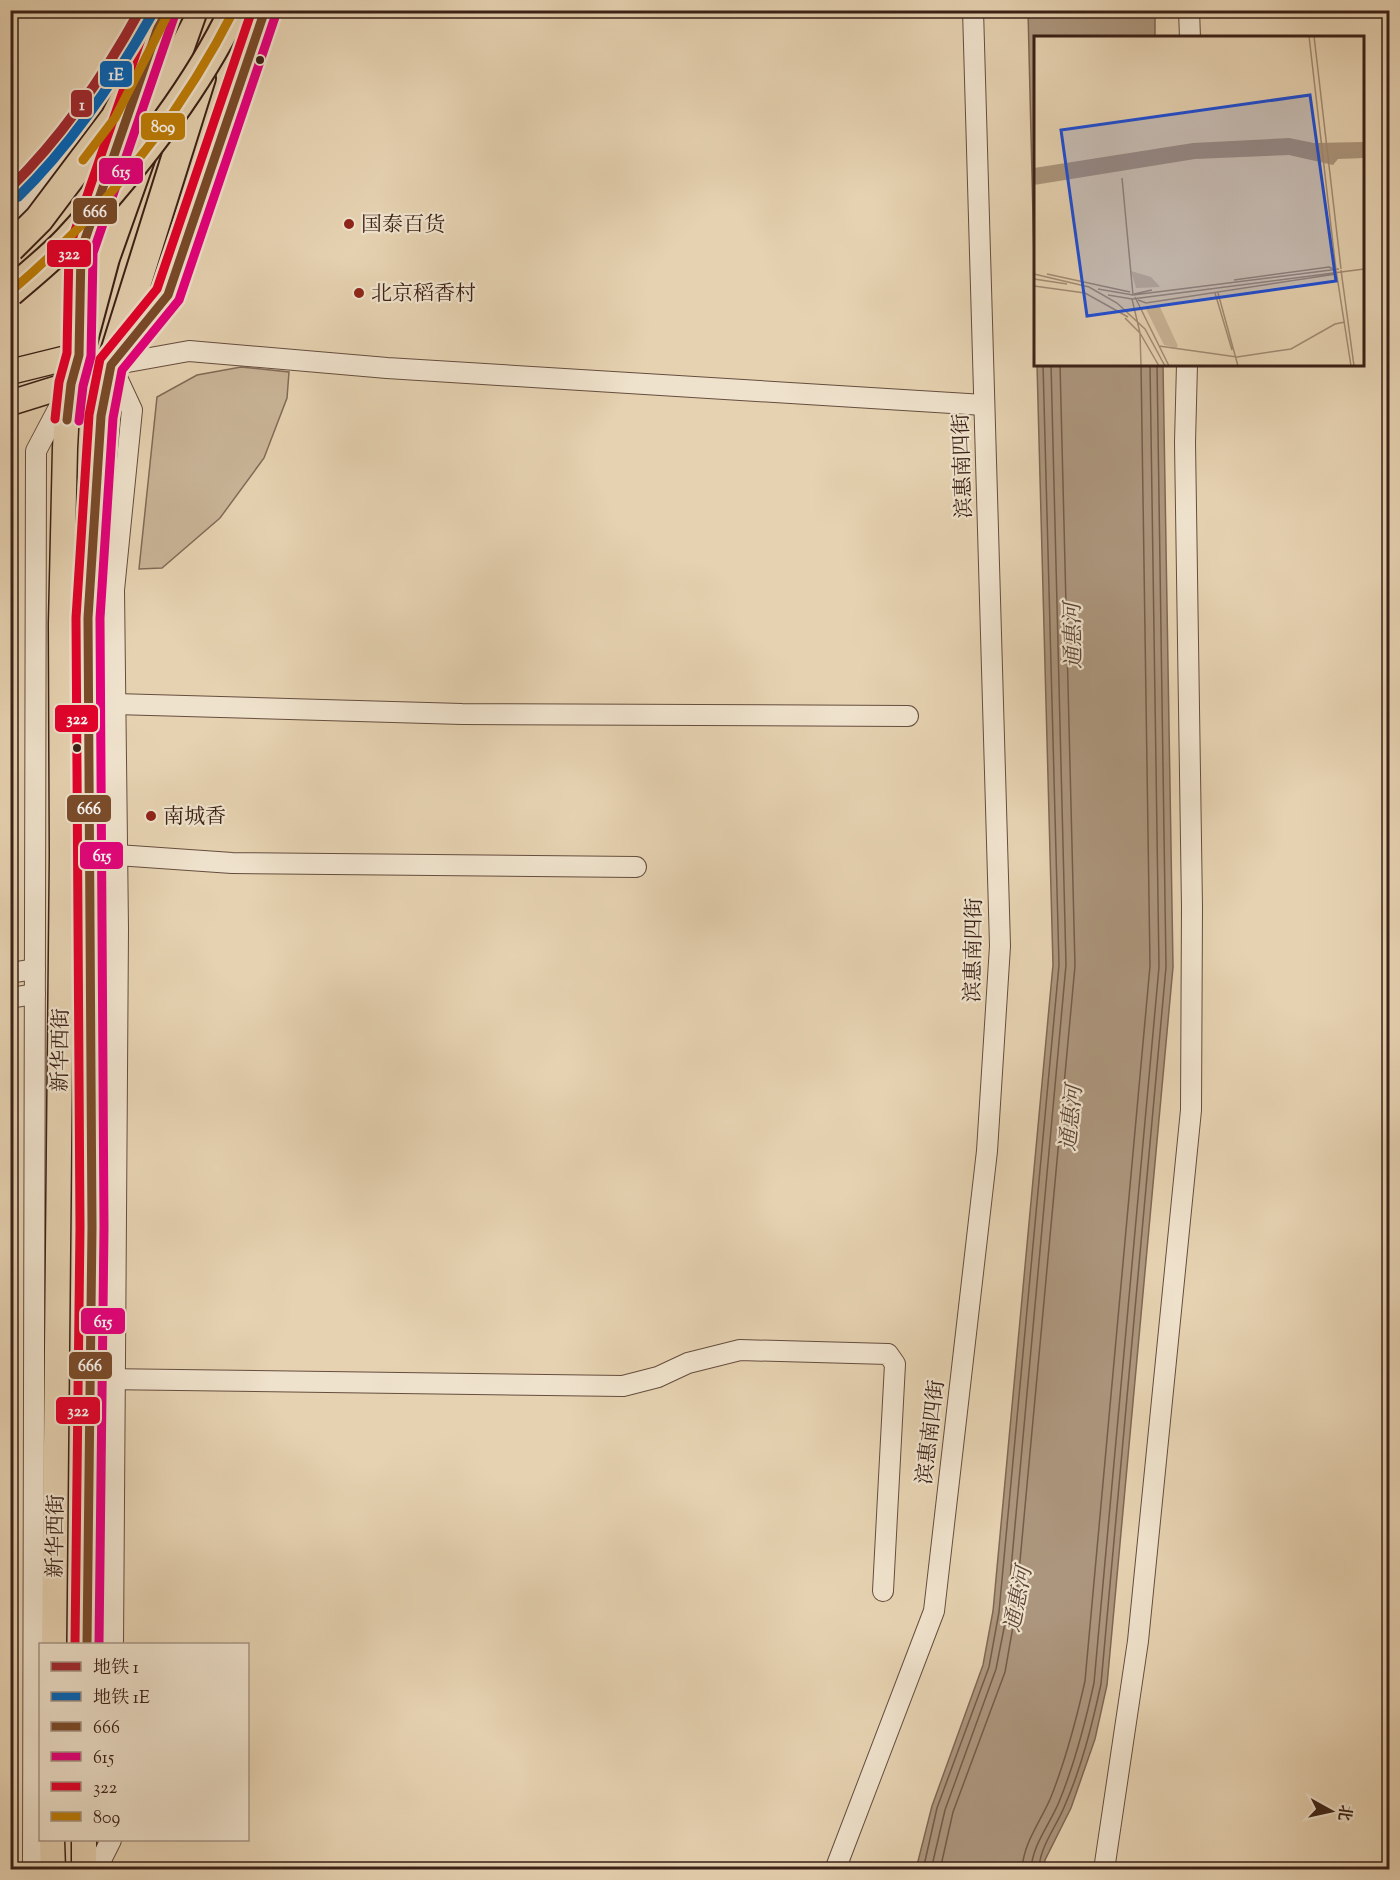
<svg xmlns="http://www.w3.org/2000/svg" width="1400" height="1880" font-family="'Sorts Mill Goudy','Noto Serif SC',serif">
<style>
.green{fill:#c9b497;stroke:#826a57;stroke-width:1.5}
.water{fill:#ac967d;stroke:#7f6754;stroke-width:1.5}
.lines{fill:none;stroke-linecap:round;stroke-linejoin:round}
.shore{stroke:#745c4a;stroke-width:1.5}
.minor-casing{stroke:#664d3e;stroke-width:22}
.major-casing{stroke:#3b2117;stroke-width:27}
.highway-casing{stroke:#3b2117;stroke-width:32}
.minor{stroke:#efe2cc;stroke-width:20}
.major{stroke:#e6d2b1;stroke-width:24}
.highway{stroke:#e6d2b1;stroke-width:28}
.highway-bridge-casing{stroke:#3b2117;stroke-width:32;stroke-linecap:butt}
.highway-bridge{stroke:#e6d2b1;stroke-width:28}
.bus-1-casing{stroke:#efe2cc;stroke-width:14}
.bus-2-casing{stroke:#efe2cc;stroke-width:14}
.bus-3-casing{stroke:#efe2cc;stroke-width:14}
.bus-4-casing{stroke:#efe2cc;stroke-width:14}
.bus-1{stroke:#7a4b2a;stroke-width:9}
.bus-2{stroke:#e5007d;stroke-width:9}
.bus-3{stroke:#e4002b;stroke-width:9}
.bus-4{stroke:#bf7e07;stroke-width:9}
.metro-1-casing{stroke:#efe2cc;stroke-width:15}
.metro-2-casing{stroke:#efe2cc;stroke-width:15}
.metro-1{stroke:#a12830;stroke-width:10}
.metro-2{stroke:#0065bd;stroke-width:10}
.bus-dot{fill:#3b2117;stroke:#efe2cc;stroke-width:2}
.poi-dot{fill:#8f2418;stroke:#efe2cc;stroke-width:2}
.labels{text-anchor:middle;stroke-width:4.5;stroke-linejoin:round;paint-order:stroke}
.poi-label{font-size:21px;fill:#3b2117;stroke:#efe2cc;text-anchor:start}
.street-label{font-size:21px;fill:#3b2117;stroke:#efe2cc}
.water-label{font-size:22px;font-style:italic;fill:#5d4436;stroke:#efe2cc}
.inset-road{fill:none;stroke:#a28b73;stroke-width:1.5}
.view{fill:#1d4ed8;fill-opacity:0.15;stroke:#1d4ed8;stroke-width:3}
.inset-edge{fill:none;stroke:#3b2117;stroke-width:3}
.line-badge{stroke:#efe2cc;stroke-width:2}
.badge-label{font-size:16px;text-anchor:middle;font-weight:bold;fill:#fff}
</style>
<rect width="100%" height="100%" fill="#e6d2b1"/>
<filter id="stains"><feTurbulence type="fractalNoise" baseFrequency=".00333" numOctaves="4"/><feColorMatrix values="0 0 0 0 .2 0 0 0 0 .09 0 0 0 0 .02 0 0 0 .5 -.17"/></filter>
<radialGradient id="worn" r=".72"><stop offset=".6" stop-color="#630" stop-opacity="0"/><stop offset="1" stop-color="#630" stop-opacity=".3"/></radialGradient>
<!-- green -->
<path class="green" d="M241,367L289,372L287,398L264,458L220,518L162,568L139,569L157,397L197,375Z"/>
<!-- water -->
<g class="water">
<path d="M1028,11H1155V37L1036,38L1035,300Z"/>
<path d="M1037,365H1163L1173,967L1107,1685L1095,1739L1071,1808L1045,1860L1044,1869H916L932,1806L983,1665L993,1611L1053,965Z"/>
</g>
<g class="lines">
<!-- shore -->
<g class="shore">
<path d="M923,1870L937,1808L989,1667L999,1612L1059,965L1043,364"/>
<path d="M931,1870L945,1810L996,1669L1007,1613L1066,965L1051,364"/>
<path d="M940,1870L953,1812L1005,1672L1015,1615L1075,966L1060,364"/>
<path d="M1022,1870C1023,1843 1041,1821 1051,1797C1066,1759 1076,1721 1085,1681L1150,966L1141,364"/>
<path d="M1031,1870C1032,1845 1050,1824 1059,1802C1075,1763 1085,1724 1094,1683L1159,967L1150,364"/>
<path d="M1039,1870C1039,1847 1057,1826 1065,1805C1082,1766 1092,1725 1101,1684L1166,967L1157,364"/>
</g>
<defs>
<g id="minor">
<path d="M1189,10L1190,38"/>
<path d="M10,221L54,174L126,66L153,10"/>
<path d="M79,324L81,251L130,109"/>
<path d="M119,355L168,295L265,10"/>
<path d="M111,365L132,410L114,590L118,929L113,1644"/>
<path d="M111,365L189,351L387,368L984,405"/>
<path d="M89,707L115,704L462,714L908,716"/>
<path d="M117,855L232,863L636,867"/>
<path d="M10,973L35,969"/>
<path d="M10,998L35,994"/>
<path d="M102,1379L623,1386L658,1377L688,1363L740,1350L888,1354L895,1364L883,1591"/>
<path d="M36,1870L33,1866L36,451L66,394"/>
<path d="M96,1870L111,1840"/>
<path d="M835,1870L934,1611L987,1151L1000,946L973,10"/>
<path d="M1104,1870L1138,1641L1191,1110L1192,907L1185,442L1187,364"/>
</g>
<g id="major">
<path d="M10,372L79,355"/>
<path d="M10,403L71,384L111,365"/>
<path d="M54,1644L62,855L61,624L65,448L67,411L79,355"/>
<path d="M87,1644L92,1227L88,618L101,416L111,365"/>
<path d="M52,1840L53,1870"/>
<path d="M84,1870V1840"/>
</g>
<g id="highway">
<path d="M79,355L105,258L193,10"/>
<path d="M111,365L201,78"/>
</g>
</defs>
<!-- minor casing -->
<use href="#minor" class="minor-casing"/>
<!-- major casing -->
<use href="#major" class="major-casing"/>
<!-- highway casing -->
<use href="#highway" class="highway-casing"/>
<!-- minor -->
<use href="#minor" class="minor"/>
<!-- major -->
<use href="#major" class="major"/>
<!-- highway -->
<use href="#highway" class="highway"/>
<defs>
<g id="highway-bridge">
<path d="M10,248L39,219L115,118L170,10"/>
<path d="M10,292C30,275 51,258 68,240C131,172 194,94 234,10"/>
</g>
</defs>
<!-- highway-bridge casing -->
<use href="#highway-bridge" class="highway-bridge-casing"/>
<!-- highway-bridge -->
<use href="#highway-bridge" class="highway-bridge"/>
<defs>
<g id="bus-1">
<path d="M67,420L71,384L79,355L81,251L164,10"/>
<path d="M87,1644L92,1227L88,618L101,416L111,365L168,295L265,10"/>
</g>
<g id="bus-2">
<path d="M79,421L83,386L91,356L93,253L175,14"/>
<path d="M99,1644L104,1227L100,618L113,418L122,370L179,300L276,14"/>
</g>
<g id="bus-3">
<path d="M55,419L59,382L67,353L69,248L151,10"/>
<path d="M75,1644L80,1227L76,618L89,415L100,359L157,289L252,10"/>
</g>
<g id="bus-4">
<path d="M83,160L115,118L170,10"/>
<path d="M10,292C102,214 179,118 234,10"/>
</g>
</defs>
<!-- bus-1 casing -->
<use href="#bus-1" class="bus-1-casing"/>
<!-- bus-2 casing -->
<use href="#bus-2" class="bus-2-casing"/>
<!-- bus-3 casing -->
<use href="#bus-3" class="bus-3-casing"/>
<!-- bus-4 casing -->
<use href="#bus-4" class="bus-4-casing"/>
<!-- bus-1 -->
<use href="#bus-1" class="bus-1"/>
<!-- bus-2 -->
<use href="#bus-2" class="bus-2"/>
<!-- bus-3 -->
<use href="#bus-3" class="bus-3"/>
<!-- bus-4 -->
<use href="#bus-4" class="bus-4"/>
<defs>
<path id="metro-1" d="M10,188C63,136 104,76 140,10"/>
<path id="metro-2" d="M18,197C72,144 114,82 151,16"/>
</defs>
<!-- metro-1 casing -->
<use href="#metro-1" class="metro-1-casing"/>
<!-- metro-2 casing -->
<use href="#metro-2" class="metro-2-casing"/>
<!-- metro-1 -->
<use href="#metro-1" class="metro-1"/>
<!-- metro-2 -->
<use href="#metro-2" class="metro-2"/>
</g>
<!-- markers -->
<g class="bus-dot">
<circle cx="260" cy="60" r="5"/>
<circle cx="77" cy="748" r="5"/>
</g>
<g class="poi-dot">
<circle cx="349" cy="224" r="6"/>
<circle cx="359" cy="293" r="6"/>
<circle cx="151" cy="816" r="6"/>
</g>
<g class="labels">
<!-- poi labels -->
<g class="poi-label">
<text x="361" y="231">国泰百货</text>
<text x="371" y="300">北京稻香村</text>
<text x="163" y="823">南城香</text>
</g>
<!-- street labels -->
<g class="street-label">
<text transform="translate(962 466) rotate(-92)" y="7">滨惠南四街</text>
<text transform="translate(973 950) rotate(-89)" y="7">滨惠南四街</text>
<text transform="translate(60 1050) rotate(-89)" y="7">新华西街</text>
<text transform="translate(930 1432) rotate(-83)" y="7">滨惠南四街</text>
<text transform="translate(55 1536) rotate(-89)" y="7">新华西街</text>
</g>
<!-- water labels -->
<g class="water-label">
<text transform="translate(1072 636) rotate(-91)" y="8">通惠河</text>
<text transform="translate(1070 1118) rotate(-84)" y="8">通惠河</text>
<text transform="translate(1017 1599) rotate(-79)" y="8">通惠河</text>
</g>
</g>
<!-- overview -->
<g transform="translate(1034 36)">
<rect width="330" height="330" fill="#e6d2b1"/>
<path d="M97,235L117,241L126,251L102,252ZM125,269L144,310L142,312L130,309L111,271Z" fill="#c9b497"/>
<path d="M255,102L280,107L330,106V122L304,123L299,129L255,119L161,123L0,149V132L159,107Z" fill="#ac967d"/>
<path class="inset-road" d="M275,0L302,234M280,0L307,233M88,142L99,259M307,234L320,330M0,238L55,251L83,267L111,293L131,330M13,238L96,256M0,243L33,248M200,244L295,231L302,234L317,330M0,250L51,257L94,281M64,253L99,259M181,257L198,314M184,257L204,330M100,258L118,254M74,259L98,263M99,259L305,233M101,261L135,330M98,263L330,233M98,263L106,297L125,330M104,264L112,267L302,238M91,282L106,297L107,330M125,310L203,321L257,313L301,288L311,286"/>
<path class="view" d="M276,59L302,245L53,280L27,94Z"/>
<rect width="330" height="330" class="inset-edge"/>
</g>
<g class="line-badge">
<rect x="99" y="60" width="34" height="28" rx="6" fill="#0065bd"/>
<rect x="70" y="89" width="23" height="29" rx="6" fill="#a12830"/>
<rect x="140" y="112" width="46" height="29" rx="6" fill="#bf7e07"/>
<rect x="98" y="157" width="46" height="28" rx="6" fill="#e5007d"/>
<rect x="72" y="197" width="46" height="28" rx="6" fill="#7a4b2a"/>
<rect x="46" y="239" width="46" height="29" rx="6" fill="#e4002b"/>
<rect x="54" y="704" width="45" height="29" rx="6" fill="#e4002b"/>
<rect x="66" y="794" width="46" height="29" rx="6" fill="#7a4b2a"/>
<rect x="79" y="841" width="45" height="29" rx="6" fill="#e5007d"/>
<rect x="80" y="1307" width="46" height="28" rx="6" fill="#e5007d"/>
<rect x="68" y="1351" width="45" height="29" rx="6" fill="#7a4b2a"/>
<rect x="55" y="1396" width="46" height="29" rx="6" fill="#e4002b"/>
</g>
<g class="badge-label">
<text x="116" y="80">1E</text>
<text x="82" y="110">1</text>
<text x="163" y="132">809</text>
<text x="121" y="177">615</text>
<text x="95" y="217">666</text>
<text x="69" y="259">322</text>
<text x="77" y="724">322</text>
<text x="89" y="814">666</text>
<text x="102" y="861">615</text>
<text x="103" y="1327">615</text>
<text x="90" y="1371">666</text>
<text x="78" y="1416">322</text>
</g>
<!-- margin -->
<rect width="1400" height="1880" fill="none" stroke="#e6d2b1" stroke-width="36"/>
<rect x="12" y="12" width="1376" height="1856" fill="none" stroke="#3b2117" stroke-width="3"/>
<rect x="18" y="18" width="1364" height="1844" fill="none" stroke="#3b2117" stroke-width="1.5"/>
<!-- legend -->
<rect x="39" y="1643" width="210" height="198" fill="#efe2cc" stroke="#a79584" stroke-width="1.5"/>
<rect x="51" y="1662" width="30" height="9" fill="#a12830" stroke="#a79584" stroke-width="1.5"/>
<text x="93" y="1673" font-size="18" fill="#3b2117">地铁 1</text>
<rect x="51" y="1692" width="30" height="9" fill="#0065bd" stroke="#a79584" stroke-width="1.5"/>
<text x="93" y="1703" font-size="18" fill="#3b2117">地铁 1E</text>
<rect x="51" y="1722" width="30" height="9" fill="#7a4b2a" stroke="#a79584" stroke-width="1.5"/>
<text x="93" y="1733" font-size="18" fill="#3b2117">666</text>
<rect x="51" y="1752" width="30" height="9" fill="#e5007d" stroke="#a79584" stroke-width="1.5"/>
<text x="93" y="1763" font-size="18" fill="#3b2117">615</text>
<rect x="51" y="1782" width="30" height="9" fill="#e4002b" stroke="#a79584" stroke-width="1.5"/>
<text x="93" y="1793" font-size="18" fill="#3b2117">322</text>
<rect x="51" y="1812" width="30" height="9" fill="#bf7e07" stroke="#a79584" stroke-width="1.5"/>
<text x="93" y="1823" font-size="18" fill="#3b2117">809</text>
<!-- north arrow -->
<g transform="translate(1331 1811) rotate(98)" stroke="#efe2cc" stroke-width="4.5" paint-order="stroke">
<path d="M0-4.5L10 22L0 15L-10 22Z" fill="#3b2117"/>
<text y="-9" font-size="16" font-weight="bold" text-anchor="middle" fill="#3b2117">北</text>
</g>
<rect width="100%" height="100%" filter="url(#stains)"/>
<rect width="100%" height="100%" fill="url(#worn)"/>
</svg>
